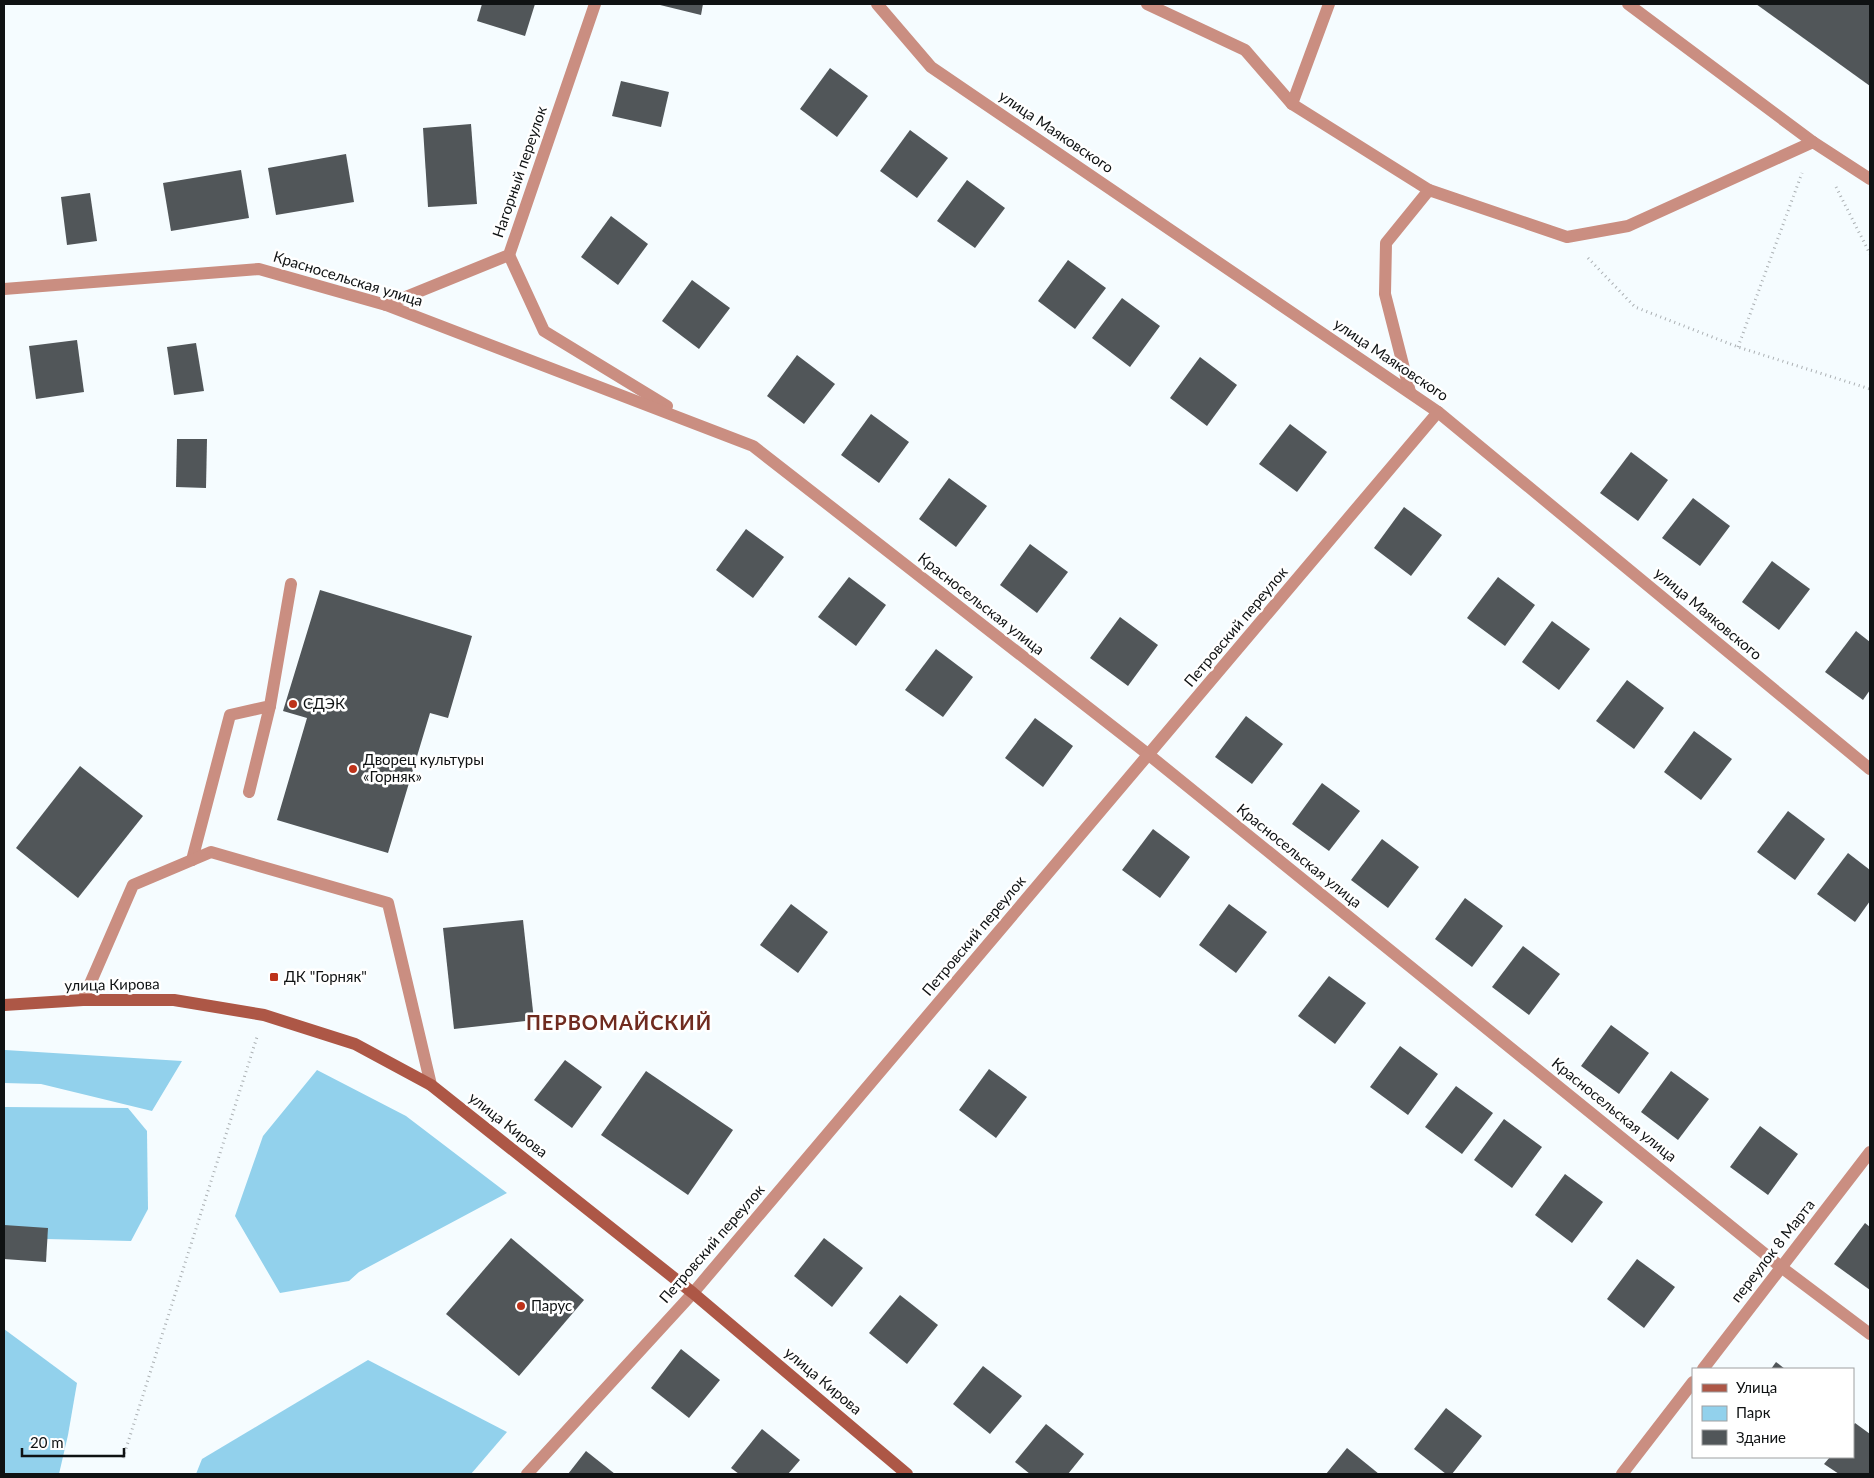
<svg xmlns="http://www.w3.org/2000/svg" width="1874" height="1478" font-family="Lato,sans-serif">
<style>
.green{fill:#92d1ec}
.building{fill:#515659}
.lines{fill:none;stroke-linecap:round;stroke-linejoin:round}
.path{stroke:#abb0b3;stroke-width:3;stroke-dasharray:1 4;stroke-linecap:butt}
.lane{stroke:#ca8e81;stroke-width:12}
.street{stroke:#ca8e81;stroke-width:12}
.secondary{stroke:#ad5746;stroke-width:12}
.poi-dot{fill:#bd3219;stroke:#fff;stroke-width:2}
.labels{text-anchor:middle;stroke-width:5;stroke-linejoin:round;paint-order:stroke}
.street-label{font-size:15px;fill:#0f1213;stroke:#fff}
.poi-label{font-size:15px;fill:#0f1213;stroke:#fff;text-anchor:start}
.district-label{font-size:20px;font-weight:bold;letter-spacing:1px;fill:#6f2b1f;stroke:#fff}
</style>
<rect width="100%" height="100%" fill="#f5fcff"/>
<!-- green -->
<g class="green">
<path d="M4,1050H5L182,1061L152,1111L41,1084L4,1083Z"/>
<path d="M317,1070L406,1116L507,1193L359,1272L349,1281L280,1293L235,1216L263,1136Z"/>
<path d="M4,1107L128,1108L147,1131L148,1209L131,1241L4,1238Z"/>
<path d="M4,1329L77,1383L68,1435L59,1474H4Z"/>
<path d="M368,1360L507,1432L471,1474H196L202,1459Z"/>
</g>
<!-- building -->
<g class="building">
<path d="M482,4H535L525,36L477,21Z"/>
<path d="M656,4H703L701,15Z"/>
<path d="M1756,4H1870V86Z"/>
<path d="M830,68L868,96L837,137L800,109Z"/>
<path d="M621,81L669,92L661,127L612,116Z"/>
<path d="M471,124L477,204L428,207L423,128Z"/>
<path d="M910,130L948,158L917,198L880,171Z"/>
<path d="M346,154L354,202L276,215L268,168Z"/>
<path d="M241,170L249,218L171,231L163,183Z"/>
<path d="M967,180L1005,208L975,248L937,221Z"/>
<path d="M90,193L97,241L67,245L61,197Z"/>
<path d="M611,216L648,244L618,285L581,257Z"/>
<path d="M1068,260L1106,288L1075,329L1038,301Z"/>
<path d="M692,280L730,308L699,349L662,321Z"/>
<path d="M1122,298L1160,326L1130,367L1092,338Z"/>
<path d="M77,340L84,392L36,399L29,346Z"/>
<path d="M196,343L204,391L174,395L167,347Z"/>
<path d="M797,355L835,384L804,424L767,396Z"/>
<path d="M1200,357L1237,385L1207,426L1170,398Z"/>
<path d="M871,414L909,442L879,483L841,455Z"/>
<path d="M1290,424L1327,452L1297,492L1259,464Z"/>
<path d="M177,439H207L206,488L176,487Z"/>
<path d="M1631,452L1668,480L1638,521L1600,493Z"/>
<path d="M949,478L987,506L956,547L919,519Z"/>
<path d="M1693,498L1730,526L1700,566L1662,538Z"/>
<path d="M1404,507L1442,535L1411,576L1374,548Z"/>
<path d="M746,529L784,557L753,598L716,570Z"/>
<path d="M1030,544L1068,572L1037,613L1000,585Z"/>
<path d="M1772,561L1810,589L1779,630L1742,602Z"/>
<path d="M849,577L886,605L856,646L818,617Z"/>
<path d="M1498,577L1535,605L1505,646L1467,618Z"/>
<path d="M320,590L472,636L448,718L430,713L388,853L277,820L307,718L283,711Z"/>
<path d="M1120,617L1158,645L1128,686L1090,658Z"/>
<path d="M1552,621L1590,649L1559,690L1522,662Z"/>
<path d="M1856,631L1870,642V690L1863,700L1825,672Z"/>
<path d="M936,649L973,677L943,717L905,690Z"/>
<path d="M1627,680L1664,708L1634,749L1596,721Z"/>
<path d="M1246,716L1283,744L1252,784L1215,757Z"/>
<path d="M1035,718L1073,746L1043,787L1005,758Z"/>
<path d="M1694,731L1732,759L1701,800L1664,772Z"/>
<path d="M80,766L143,816L78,898L16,848Z"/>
<path d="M1322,783L1360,811L1329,851L1292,824Z"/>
<path d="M1788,811L1825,839L1795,880L1757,852Z"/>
<path d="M1153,829L1190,857L1160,898L1122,870Z"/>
<path d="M1382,839L1419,867L1388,908L1351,880Z"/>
<path d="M1848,853L1870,870V901L1855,922L1817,894Z"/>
<path d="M1465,898L1503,926L1472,967L1435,939Z"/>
<path d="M791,904L828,932L798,973L760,945Z"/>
<path d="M1229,904L1267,932L1236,973L1199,945Z"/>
<path d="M523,920L534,1020L454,1029L443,928Z"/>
<path d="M1523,946L1560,974L1529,1015L1492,987Z"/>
<path d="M1329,976L1366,1003L1335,1044L1298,1016Z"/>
<path d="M1611,1025L1649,1053L1619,1094L1581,1066Z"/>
<path d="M1400,1046L1438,1074L1408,1115L1370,1087Z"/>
<path d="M565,1060L602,1087L572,1128L534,1100Z"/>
<path d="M989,1069L1027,1097L996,1138L959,1110Z"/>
<path d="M646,1071L733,1130L688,1195L601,1135Z"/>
<path d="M1671,1071L1709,1099L1678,1140L1641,1112Z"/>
<path d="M1456,1086L1493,1113L1462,1154L1425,1127Z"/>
<path d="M1504,1119L1542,1147L1512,1188L1474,1160Z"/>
<path d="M1760,1126L1798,1154L1768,1195L1730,1167Z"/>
<path d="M1565,1174L1603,1202L1572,1243L1535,1215Z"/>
<path d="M1865,1223L1870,1227V1290L1834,1264Z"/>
<path d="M4,1225L48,1228L46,1262L4,1259Z"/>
<path d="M511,1238L584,1300L519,1376L446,1314Z"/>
<path d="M824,1238L863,1268L832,1307L794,1276Z"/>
<path d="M1637,1259L1675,1287L1644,1328L1607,1299Z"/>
<path d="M900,1295L938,1325L907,1364L869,1333Z"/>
<path d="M681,1349L720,1380L689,1418L651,1388Z"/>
<path d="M1776,1362L1785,1369H1771Z"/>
<path d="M983,1366L1022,1396L990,1434L953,1404Z"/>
<path d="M1446,1408L1482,1436L1452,1474H1446L1414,1449Z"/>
<path d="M1855,1423L1870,1434V1474H1839L1824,1464L1830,1457H1853V1426Z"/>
<path d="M1046,1424L1084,1454L1068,1474H1030L1015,1462Z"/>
<path d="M762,1429L800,1460L788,1474H739L731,1468Z"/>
<path d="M1347,1448L1379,1474H1326Z"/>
<path d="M586,1451L615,1474H568Z"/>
</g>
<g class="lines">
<!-- path -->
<g class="path">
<path d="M1836,187L1870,254"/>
<path d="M1588,258L1635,307L1738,347L1870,389"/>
<path d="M1738,347L1802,173"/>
<path d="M123,1458L257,1037"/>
</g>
<!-- lane -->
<g class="lane">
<path d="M1147,4L1245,50L1292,104L1429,190"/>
<path d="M249,792L270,706"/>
<path d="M192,860L230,715L270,706L291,584"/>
<path d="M83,1000L133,885L211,852L388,903L431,1085"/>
</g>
<!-- street -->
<g class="street">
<path d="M877,4L931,67L1438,412L1870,769"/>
<path d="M1628,4L1813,142"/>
<path d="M1292,104L1329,4"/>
<path d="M509,255L544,331L667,406"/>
<path d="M4,289L259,269L386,305L753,446L1149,755L1781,1267L1870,1334"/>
<path d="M386,305L509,255L595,4"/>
<path d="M1410,392L1385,294L1386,243L1429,190L1567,237L1628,226L1813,142L1870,179"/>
<path d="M1703,1369L1870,1152"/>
<path d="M527,1474L693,1293L1438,412"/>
<path d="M1622,1474L1693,1382"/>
</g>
<!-- secondary -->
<path class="secondary" d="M4,1005L83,1000H174L264,1015L355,1044L431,1085L693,1293L907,1474"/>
</g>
<!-- markers -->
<g class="poi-dot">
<circle cx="293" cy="704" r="5"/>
<circle cx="353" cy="769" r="5"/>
<rect x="269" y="972" width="10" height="10" rx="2.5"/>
<circle cx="521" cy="1306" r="5"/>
</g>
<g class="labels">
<!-- street labels -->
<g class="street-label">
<text transform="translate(1056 132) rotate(34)" y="5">улица Маяковского</text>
<text transform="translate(520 172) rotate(-71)" y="5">Нагорный переулок</text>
<text transform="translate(348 279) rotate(17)" y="5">Красносельская улица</text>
<text transform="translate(1391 360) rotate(34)" y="5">улица Маяковского</text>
<text transform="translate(981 604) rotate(38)" y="5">Красносельская улица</text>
<text transform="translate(1708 614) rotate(40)" y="5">улица Маяковского</text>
<text transform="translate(1236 627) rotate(-50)" y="5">Петровский переулок</text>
<text transform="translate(1299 856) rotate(39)" y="5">Красносельская улица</text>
<text transform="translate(974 936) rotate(-50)" y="5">Петровский переулок</text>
<text transform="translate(112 985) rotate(-1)" y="5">улица Кирова</text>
<text transform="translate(1614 1110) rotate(39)" y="5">Красносельская улица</text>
<text transform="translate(508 1125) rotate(38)" y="5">улица Кирова</text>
<text transform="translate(712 1244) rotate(-49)" y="5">Петровский переулок</text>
<text transform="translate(1773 1251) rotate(-52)" y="5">переулок 8 Марта</text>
<text transform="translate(823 1381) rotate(40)" y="5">улица Кирова</text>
</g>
<!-- poi labels -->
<g class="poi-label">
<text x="303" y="709">СДЭК</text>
<text x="363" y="765">Дворец культуры<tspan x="363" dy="17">«Горняк»</tspan></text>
<text x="284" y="982">ДК "Горняк"</text>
<text x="531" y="1311">Парус</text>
</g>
<!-- district labels -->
<g class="district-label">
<text x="619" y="1030">ПЕРВОМАЙСКИЙ</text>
</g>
</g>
<!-- border -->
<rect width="1874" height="1478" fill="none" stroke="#0f1213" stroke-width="10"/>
<!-- legend -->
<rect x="1692" y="1368" width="162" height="90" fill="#ffffff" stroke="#9fa0a1"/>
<rect x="1702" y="1384" width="25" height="8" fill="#ad5746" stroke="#9fa0a1"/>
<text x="1736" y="1393" font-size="15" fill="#0f1213">Улица</text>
<rect x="1702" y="1406" width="25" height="15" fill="#92d1ec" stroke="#9fa0a1"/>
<text x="1736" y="1418" font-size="15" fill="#0f1213">Парк</text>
<rect x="1702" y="1430" width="25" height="15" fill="#515659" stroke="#9fa0a1"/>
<text x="1736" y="1443" font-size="15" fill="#0f1213">Здание</text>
<!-- scale -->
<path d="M22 1448v8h102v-8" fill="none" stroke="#0f1213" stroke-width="2.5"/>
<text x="30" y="1448" font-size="15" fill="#0f1213" stroke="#ffffff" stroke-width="4" paint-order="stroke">20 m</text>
</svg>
